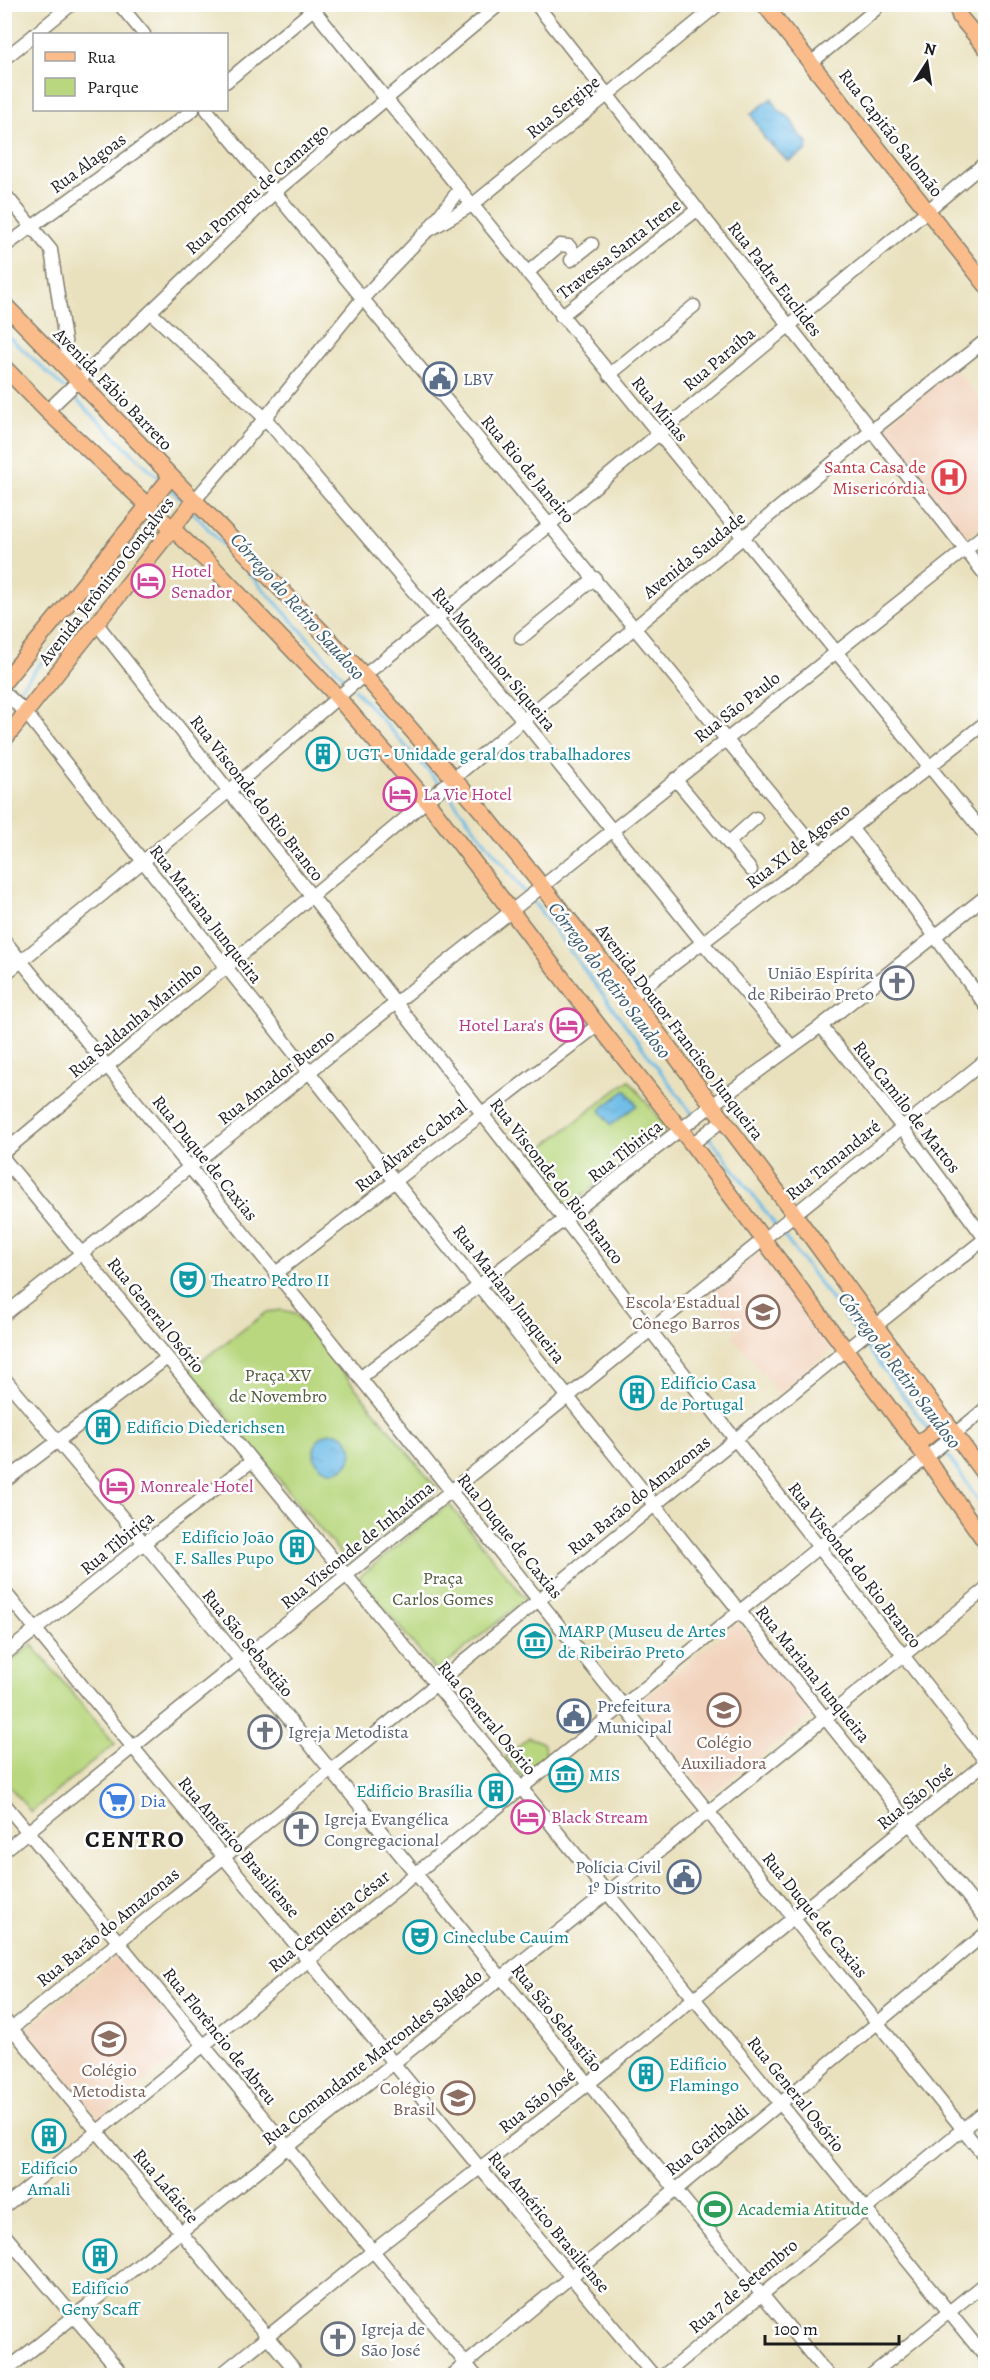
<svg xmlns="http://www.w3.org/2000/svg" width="990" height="2380" font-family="Alegreya,serif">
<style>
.built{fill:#f2d4be}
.park{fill:#b8d77e;stroke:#6a7a4d;stroke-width:1.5}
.water{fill:url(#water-ripples);stroke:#446c82;stroke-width:1.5}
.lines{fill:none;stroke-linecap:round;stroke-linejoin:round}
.stream{stroke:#6dbce7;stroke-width:3}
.minor-casing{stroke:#827e6d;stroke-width:15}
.major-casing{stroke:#827e6d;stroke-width:18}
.minor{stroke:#fff;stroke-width:12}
.major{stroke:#fabc8b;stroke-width:15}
.labels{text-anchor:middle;stroke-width:5;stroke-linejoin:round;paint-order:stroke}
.street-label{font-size:18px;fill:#1c1c1c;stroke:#fff}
.service-label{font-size:18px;fill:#4e5e75;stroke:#fff;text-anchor:start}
.health-label{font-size:18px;fill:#be3a42;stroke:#fff;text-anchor:end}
.hotel-label{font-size:18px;fill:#b23c85;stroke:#fff;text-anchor:start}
.culture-label{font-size:18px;fill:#0d838f;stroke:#fff;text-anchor:start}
.worship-label{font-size:18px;fill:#5b616d;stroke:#fff;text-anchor:start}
.education-label{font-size:18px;fill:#785e54;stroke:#fff;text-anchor:end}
.park-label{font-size:18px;fill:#535d3e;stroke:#fff}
.shop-label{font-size:18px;fill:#366cbe;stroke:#fff;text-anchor:start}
.leisure-label{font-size:18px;fill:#27864d;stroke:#fff;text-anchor:start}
.water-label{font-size:20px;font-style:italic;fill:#3c5c6d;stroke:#fff}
.district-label{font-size:24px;font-weight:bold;letter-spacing:1.5px;fill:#1c1c1c;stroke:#fff}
</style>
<defs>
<pattern id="water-ripples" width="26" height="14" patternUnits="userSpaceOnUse" patternTransform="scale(1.5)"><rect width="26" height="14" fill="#6dbce7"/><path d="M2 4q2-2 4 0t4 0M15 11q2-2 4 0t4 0" fill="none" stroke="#5ea1c6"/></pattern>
</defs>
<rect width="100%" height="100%" fill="#fff"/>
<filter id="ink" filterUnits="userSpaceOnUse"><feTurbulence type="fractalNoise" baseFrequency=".0167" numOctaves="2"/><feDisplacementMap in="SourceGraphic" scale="12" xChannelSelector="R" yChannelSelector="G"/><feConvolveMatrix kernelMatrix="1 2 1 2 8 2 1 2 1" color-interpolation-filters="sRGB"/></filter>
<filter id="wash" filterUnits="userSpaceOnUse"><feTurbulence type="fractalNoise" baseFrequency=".008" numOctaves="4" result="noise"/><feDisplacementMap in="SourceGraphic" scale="24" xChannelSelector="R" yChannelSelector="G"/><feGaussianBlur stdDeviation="1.35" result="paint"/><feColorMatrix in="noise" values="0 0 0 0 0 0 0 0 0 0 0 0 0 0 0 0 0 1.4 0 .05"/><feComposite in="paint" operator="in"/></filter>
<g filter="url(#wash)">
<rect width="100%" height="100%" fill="#e9e1be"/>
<!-- built -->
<g class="built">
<path d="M954,369L985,405V523L963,540L877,432Z"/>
<path d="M759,1254L830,1348V1351L779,1394L732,1336L737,1332L709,1293Z"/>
<path d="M736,1624H739L811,1714L810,1718L711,1794H707L638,1707V1702Z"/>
<path d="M118,1954L189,2043V2046L98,2118L28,2030L30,2026Z"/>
</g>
<!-- park -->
<g class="park">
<path d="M629,1080L665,1126V1132L567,1207L529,1158Z"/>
<path d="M282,1310L295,1313L438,1490L348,1563L189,1370L267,1312Z"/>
<path d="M449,1504L526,1599L436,1672L359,1577Z"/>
<path d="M32,1645L115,1744L31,1812L5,1781L4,1667Z"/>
<path d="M529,1737L543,1743L547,1756L521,1777L505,1757Z"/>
</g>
<!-- water -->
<g class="water">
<path d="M772,98L778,110L790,118L800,136L808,143L806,151L788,161L765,139L751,114Z"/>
<path d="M626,1090L637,1105L611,1125L600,1110Z"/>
<circle cx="333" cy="1452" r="19"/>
</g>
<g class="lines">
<!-- stream -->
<g class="stream">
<path d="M4,332L64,388"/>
<path d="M69,393L162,481"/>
<path d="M170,488L186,504"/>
<path d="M192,511L350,684"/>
<path d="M354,689L440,784"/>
<path d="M13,697L76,621"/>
<path d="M444,789L527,895"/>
<path d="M532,900L693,1115"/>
<path d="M708,1135L776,1226"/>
<path d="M780,1231L859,1336"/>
<path d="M863,1342L929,1430"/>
<path d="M942,1447L986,1511"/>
</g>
</g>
</g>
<g filter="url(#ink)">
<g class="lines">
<defs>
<g id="minor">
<path d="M119,4L144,34"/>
<path d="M309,4L986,836"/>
<path d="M536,4L986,576"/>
<path d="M35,34L72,4"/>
<path d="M4,59L34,35"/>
<path d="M811,63L876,9V4"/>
<path d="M226,82L317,6"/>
<path d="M207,110L820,853"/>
<path d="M4,193L51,250L70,373"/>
<path d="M431,226L459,190"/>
<path d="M4,247L193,110"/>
<path d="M571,260L592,244"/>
<path d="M527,273L560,245L569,246L576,256"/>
<path d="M150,312L265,418L524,721L703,943L792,1047"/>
<path d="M561,316L698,209"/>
<path d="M609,375L694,306"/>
<path d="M47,411L275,192L500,4"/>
<path d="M194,501L265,418L362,299L426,232L472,205L719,4"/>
<path d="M97,624L396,1003L986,1762"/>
<path d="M521,638L595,578"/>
<path d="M4,692L26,713L395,1181L986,1919"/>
<path d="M675,779L751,870"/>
<path d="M851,828L901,890L986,1006"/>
<path d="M728,843L756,818"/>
<path d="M4,940L276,1273L986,2158"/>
<path d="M4,975L229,791L357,681L437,618L986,162"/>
<path d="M631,997L820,853L986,722"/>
<path d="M821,1026L902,1127L986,1240"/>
<path d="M692,1144L723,1120"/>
<path d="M4,1152L871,431L986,340"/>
<path d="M4,1159L780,2103L986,2358"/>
<path d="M276,1273L598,1025"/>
<path d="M4,1315L986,533"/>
<path d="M4,1378L144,1543L829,2376"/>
<path d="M360,1378L712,1105L821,1026L986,896"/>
<path d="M4,1482L167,1358"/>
<path d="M4,1591L480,2168L654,2376"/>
<path d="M4,1655L144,1543L252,1461"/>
<path d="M4,1803L476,2376"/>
<path d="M4,1851L986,1060"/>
<path d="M4,2019L300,2376"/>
<path d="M4,2035C112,1946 222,1860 330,1771C548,1593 764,1413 986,1238"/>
<path d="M4,2207L819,1547L986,1408"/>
<path d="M4,2234L124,2376"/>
<path d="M4,2372L501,1978L986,1589"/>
<path d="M219,2376L373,2251L588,2084L986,1762"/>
<path d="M451,2376L986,1933"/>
<path d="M663,2376L986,2110"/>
<path d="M870,2376L986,2282"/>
</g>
<g id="major">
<path d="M764,4L986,285"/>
<path d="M956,4L960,17L986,48"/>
<path d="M4,304L364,675L485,815L631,997L795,1215L986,1477"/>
<path d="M4,367L47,411L211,565L333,692L427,801L598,1025L692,1144L917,1445L986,1543"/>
<path d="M4,682L171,477"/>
<path d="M4,740L194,501"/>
<path d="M917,1445L946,1421"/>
</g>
</defs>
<!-- minor casing -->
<use href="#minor" class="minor-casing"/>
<!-- major casing -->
<use href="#major" class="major-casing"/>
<!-- minor -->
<use href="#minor" class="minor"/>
<!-- major -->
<use href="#major" class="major"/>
</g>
</g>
<!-- icons -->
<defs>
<symbol id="civic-ring" viewBox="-11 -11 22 22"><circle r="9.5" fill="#fff" stroke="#5c6f8a" stroke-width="1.5"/><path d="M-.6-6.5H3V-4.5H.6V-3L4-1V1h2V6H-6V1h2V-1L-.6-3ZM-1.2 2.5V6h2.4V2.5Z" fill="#5c6f8a"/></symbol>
<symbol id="hospital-ring" viewBox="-11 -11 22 22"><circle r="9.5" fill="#fff" stroke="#e0444e" stroke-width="1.5"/><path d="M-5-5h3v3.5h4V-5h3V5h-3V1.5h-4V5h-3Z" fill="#e0444e"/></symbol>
<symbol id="hotel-ring" viewBox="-11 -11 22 22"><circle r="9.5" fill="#fff" stroke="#d1479c" stroke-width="1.5"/><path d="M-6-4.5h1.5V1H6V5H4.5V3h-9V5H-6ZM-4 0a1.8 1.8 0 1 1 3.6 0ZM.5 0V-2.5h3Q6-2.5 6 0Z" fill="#d1479c"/></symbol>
<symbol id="building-ring" viewBox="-11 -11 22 22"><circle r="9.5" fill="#fff" stroke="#0f9aa8" stroke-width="1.5"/><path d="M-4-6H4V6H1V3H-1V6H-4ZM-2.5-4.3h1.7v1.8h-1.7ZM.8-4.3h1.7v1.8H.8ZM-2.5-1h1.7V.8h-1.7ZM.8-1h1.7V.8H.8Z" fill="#0f9aa8"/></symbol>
<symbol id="church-ring" viewBox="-11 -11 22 22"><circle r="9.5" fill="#fff" stroke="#6b7280" stroke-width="1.5"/><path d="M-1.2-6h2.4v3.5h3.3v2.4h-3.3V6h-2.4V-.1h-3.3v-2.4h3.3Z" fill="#6b7280"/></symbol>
<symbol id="theatre-ring" viewBox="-11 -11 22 22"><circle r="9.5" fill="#fff" stroke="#0f9aa8" stroke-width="1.5"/><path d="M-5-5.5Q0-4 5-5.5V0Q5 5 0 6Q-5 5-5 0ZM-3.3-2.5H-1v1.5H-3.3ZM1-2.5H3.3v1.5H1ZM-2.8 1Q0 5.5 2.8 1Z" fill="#0f9aa8"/></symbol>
<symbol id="school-ring" viewBox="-11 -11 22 22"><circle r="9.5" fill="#fff" stroke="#8d6e63" stroke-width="1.5"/><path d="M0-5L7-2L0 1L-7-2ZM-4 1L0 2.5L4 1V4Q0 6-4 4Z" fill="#8d6e63"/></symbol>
<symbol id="museum-ring" viewBox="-11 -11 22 22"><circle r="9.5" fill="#fff" stroke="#0f9aa8" stroke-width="1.5"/><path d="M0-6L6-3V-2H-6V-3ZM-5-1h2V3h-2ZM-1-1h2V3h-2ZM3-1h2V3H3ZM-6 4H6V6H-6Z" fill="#0f9aa8"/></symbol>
<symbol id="supermarket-ring" viewBox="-11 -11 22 22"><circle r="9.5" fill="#fff" stroke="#3f7fe0" stroke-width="1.5"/><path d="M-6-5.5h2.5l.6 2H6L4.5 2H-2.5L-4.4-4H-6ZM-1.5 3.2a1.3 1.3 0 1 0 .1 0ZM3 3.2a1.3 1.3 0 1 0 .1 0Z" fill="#3f7fe0"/></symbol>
<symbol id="stadium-ring" viewBox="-11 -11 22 22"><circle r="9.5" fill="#fff" stroke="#2e9e5b" stroke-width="1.5"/><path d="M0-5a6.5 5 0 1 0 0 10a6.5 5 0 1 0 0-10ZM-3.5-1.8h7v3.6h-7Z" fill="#2e9e5b"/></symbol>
</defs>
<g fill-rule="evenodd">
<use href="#civic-ring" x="421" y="360" width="38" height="38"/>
<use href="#hospital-ring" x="930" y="458" width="38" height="38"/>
<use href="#hotel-ring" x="129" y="562" width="38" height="38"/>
<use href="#building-ring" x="304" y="735" width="38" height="38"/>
<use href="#hotel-ring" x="381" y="775" width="38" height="38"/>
<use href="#church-ring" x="878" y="964" width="38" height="38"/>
<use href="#hotel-ring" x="548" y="1006" width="38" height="38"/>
<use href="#theatre-ring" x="169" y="1261" width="38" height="38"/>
<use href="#school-ring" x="744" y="1293" width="38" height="38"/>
<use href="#building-ring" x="618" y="1374" width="38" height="38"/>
<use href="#building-ring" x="84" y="1408" width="38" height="38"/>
<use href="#hotel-ring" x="98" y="1467" width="38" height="38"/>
<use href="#building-ring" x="278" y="1528" width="38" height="38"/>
<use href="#museum-ring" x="516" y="1622" width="38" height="38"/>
<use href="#school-ring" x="705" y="1691" width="38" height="38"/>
<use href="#civic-ring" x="555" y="1697" width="38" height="38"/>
<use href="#church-ring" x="246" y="1713" width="38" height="38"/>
<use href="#museum-ring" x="547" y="1756" width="38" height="38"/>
<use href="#building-ring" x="477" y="1772" width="38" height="38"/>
<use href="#supermarket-ring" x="98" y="1782" width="38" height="38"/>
<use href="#hotel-ring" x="509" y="1798" width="38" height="38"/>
<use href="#church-ring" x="282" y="1810" width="38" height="38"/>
<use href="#civic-ring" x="665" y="1858" width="38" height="38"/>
<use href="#theatre-ring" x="401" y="1918" width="38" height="38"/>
<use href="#school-ring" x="90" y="2020" width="38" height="38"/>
<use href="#building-ring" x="627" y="2055" width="38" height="38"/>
<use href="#school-ring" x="439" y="2079" width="38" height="38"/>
<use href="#building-ring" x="30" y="2117" width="38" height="38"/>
<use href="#stadium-ring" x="696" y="2190" width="38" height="38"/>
<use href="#building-ring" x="81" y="2237" width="38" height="38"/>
<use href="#church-ring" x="319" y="2320" width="38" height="38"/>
</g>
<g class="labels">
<!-- street labels -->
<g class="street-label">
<text transform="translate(563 107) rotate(-39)" y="6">Rua Sergipe</text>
<text transform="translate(891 133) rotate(52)" y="6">Rua Capitão Salomão</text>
<text transform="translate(88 163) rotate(-36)" y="6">Rua Alagoas</text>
<text transform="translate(257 189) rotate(-42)" y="6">Rua Pompeu de Camargo</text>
<text transform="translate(619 249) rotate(-38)" y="6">Travessa Santa Irene</text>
<text transform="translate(775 279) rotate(52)" y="6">Rua Padre Euclides</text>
<text transform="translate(719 359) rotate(-40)" y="6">Rua Paraíba</text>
<text transform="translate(113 389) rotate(46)" y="6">Avenida Fábio Barreto</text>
<text transform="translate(660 409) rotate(51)" y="6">Rua Minas</text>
<text transform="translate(528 469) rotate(50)" y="6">Rua Rio de Janeiro</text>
<text transform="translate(694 555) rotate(-39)" y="6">Avenida Saudade</text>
<text transform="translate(106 581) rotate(-52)" y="6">Avenida Jerônimo Gonçalves</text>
<text transform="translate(494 659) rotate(50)" y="6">Rua Monsenhor Siqueira</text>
<text transform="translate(737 707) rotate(-38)" y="6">Rua São Paulo</text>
<text transform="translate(257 798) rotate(52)" y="6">Rua Visconde do Rio Branco</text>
<text transform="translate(798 846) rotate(-38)" y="6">Rua XI de Agosto</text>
<text transform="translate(206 914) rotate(52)" y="6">Rua Mariana Junqueira</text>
<text transform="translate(135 1020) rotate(-40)" y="6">Rua Saldanha Marinho</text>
<text transform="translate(680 1032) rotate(53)" y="6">Avenida Doutor Francisco Junqueira</text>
<text transform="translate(276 1077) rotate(-38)" y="6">Rua Amador Bueno</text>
<text transform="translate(907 1107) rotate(52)" y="6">Rua Camilo de Mattos</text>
<text transform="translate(411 1146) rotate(-38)" y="6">Rua Álvares Cabral</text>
<text transform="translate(625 1151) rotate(-38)" y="6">Rua Tibiriça</text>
<text transform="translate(205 1158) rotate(51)" y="6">Rua Duque de Caxias</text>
<text transform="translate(833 1160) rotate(-39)" y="6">Rua Tamandaré</text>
<text transform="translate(557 1181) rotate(52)" y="6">Rua Visconde do Rio Branco</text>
<text transform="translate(509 1294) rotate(52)" y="6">Rua Mariana Junqueira</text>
<text transform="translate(156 1315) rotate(51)" y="6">Rua General Osório</text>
<text transform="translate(639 1495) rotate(-39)" y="6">Rua Barão do Amazonas</text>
<text transform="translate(510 1536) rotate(51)" y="6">Rua Duque de Caxias</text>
<text transform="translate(117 1543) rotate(-39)" y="6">Rua Tibiriça</text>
<text transform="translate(357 1545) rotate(-39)" y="6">Rua Visconde de Inhaúma</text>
<text transform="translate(855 1565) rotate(52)" y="6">Rua Visconde do Rio Branco</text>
<text transform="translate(248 1643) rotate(51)" y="6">Rua São Sebastião</text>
<text transform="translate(813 1674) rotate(51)" y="6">Rua Mariana Junqueira</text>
<text transform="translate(487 1718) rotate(50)" y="6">Rua General Osório</text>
<text transform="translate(915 1797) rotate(-39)" y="6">Rua São José</text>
<text transform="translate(239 1847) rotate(50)" y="6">Rua Américo Brasiliense</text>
<text transform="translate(815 1915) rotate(51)" y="6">Rua Duque de Caxias</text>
<text transform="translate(329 1921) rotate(-39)" y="6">Rua Cerqueira César</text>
<text transform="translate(108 1927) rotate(-39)" y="6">Rua Barão do Amazonas</text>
<text transform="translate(557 2018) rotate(51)" y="6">Rua São Sebastião</text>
<text transform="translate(220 2036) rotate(51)" y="6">Rua Florêncio de Abreu</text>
<text transform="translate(372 2057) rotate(-38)" y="6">Rua Comandante Marcondes Salgado</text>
<text transform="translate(796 2094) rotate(51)" y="6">Rua General Osório</text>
<text transform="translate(537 2101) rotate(-38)" y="6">Rua São José</text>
<text transform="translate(707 2140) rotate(-39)" y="6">Rua Garibaldi</text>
<text transform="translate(166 2186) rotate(50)" y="6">Rua Lafaiete</text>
<text transform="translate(549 2222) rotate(50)" y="6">Rua Américo Brasiliense</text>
<text transform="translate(743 2286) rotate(-40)" y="6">Rua 7 de Setembro</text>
</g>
<!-- service labels -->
<g class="service-label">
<text x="463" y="385">LBV</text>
<text x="597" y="1712">Prefeitura<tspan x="597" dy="21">Municipal</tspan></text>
<text x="661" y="1873" text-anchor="end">Polícia Civil<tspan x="661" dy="21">1º Distrito</tspan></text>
</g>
<!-- health labels -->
<g class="health-label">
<text x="926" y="473">Santa Casa de<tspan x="926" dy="21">Misericórdia</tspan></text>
</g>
<!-- hotel labels -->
<g class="hotel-label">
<text x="171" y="577">Hotel<tspan x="171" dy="21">Senador</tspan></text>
<text x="423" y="800">La Vie Hotel</text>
<text x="544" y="1031" text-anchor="end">Hotel Lara's</text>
<text x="140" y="1492">Monreale Hotel</text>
<text x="551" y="1823">Black Stream</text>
</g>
<!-- culture labels -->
<g class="culture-label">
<text x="346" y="760">UGT - Unidade geral dos trabalhadores</text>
<text x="211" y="1286">Theatro Pedro II</text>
<text x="660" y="1389">Edifício Casa<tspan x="660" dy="21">de Portugal</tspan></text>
<text x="126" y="1433">Edifício Diederichsen</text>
<text x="274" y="1543" text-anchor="end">Edifício João<tspan x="274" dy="21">F. Salles Pupo</tspan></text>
<text x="558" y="1637">MARP (Museu de Artes<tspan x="558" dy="21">de Ribeirão Preto</tspan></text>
<text x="589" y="1781">MIS</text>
<text x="473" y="1797" text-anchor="end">Edifício Brasília</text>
<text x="443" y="1943">Cineclube Cauim</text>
<text x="669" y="2070">Edifício<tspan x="669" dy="21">Flamingo</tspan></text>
<text x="49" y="2174" text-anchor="middle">Edifício<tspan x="49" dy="21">Amali</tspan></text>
<text x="100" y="2294" text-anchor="middle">Edifício<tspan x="100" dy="21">Geny Scaff</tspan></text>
</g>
<!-- worship labels -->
<g class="worship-label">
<text x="874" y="979" text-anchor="end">União Espírita<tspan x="874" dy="21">de Ribeirão Preto</tspan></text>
<text x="288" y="1738">Igreja Metodista</text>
<text x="324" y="1825">Igreja Evangélica<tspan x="324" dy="21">Congregacional</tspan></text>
<text x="361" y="2335">Igreja de<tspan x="361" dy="21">São José</tspan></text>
</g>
<!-- education labels -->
<g class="education-label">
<text x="740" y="1308">Escola Estadual<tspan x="740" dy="21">Cônego Barros</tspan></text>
<text x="724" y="1748" text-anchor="middle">Colégio<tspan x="724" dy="21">Auxiliadora</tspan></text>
<text x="109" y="2076" text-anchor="middle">Colégio<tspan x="109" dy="21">Metodista</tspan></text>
<text x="435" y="2094">Colégio<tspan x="435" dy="21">Brasil</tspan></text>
</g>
<!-- park labels -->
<g class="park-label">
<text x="278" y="1381">Praça XV<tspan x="278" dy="21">de Novembro</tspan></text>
<text x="443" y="1584">Praça<tspan x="443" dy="21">Carlos Gomes</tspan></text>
</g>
<!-- shop labels -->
<g class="shop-label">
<text x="140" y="1807">Dia</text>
</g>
<!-- leisure labels -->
<g class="leisure-label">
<text x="738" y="2215">Academia Atitude</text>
</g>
<!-- water labels -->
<g class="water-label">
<text transform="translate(298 606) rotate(48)" y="7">Córrego do Retiro Saudoso</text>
<text transform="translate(610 980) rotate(53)" y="7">Córrego do Retiro Saudoso</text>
<text transform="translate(900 1370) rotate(53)" y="7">Córrego do Retiro Saudoso</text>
</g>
<!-- district labels -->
<g class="district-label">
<text x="135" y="1847">CENTRO</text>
</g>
</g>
<!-- margin -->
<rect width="990" height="2380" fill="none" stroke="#fff" stroke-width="24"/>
<!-- legend -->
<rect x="33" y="33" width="195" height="78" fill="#ffffff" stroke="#a4a4a4" stroke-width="1.5"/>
<rect x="45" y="52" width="30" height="9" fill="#fabc8b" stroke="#a4a4a4" stroke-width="1.5"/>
<text x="87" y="63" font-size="18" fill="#1c1c1c">Rua</text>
<rect x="45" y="78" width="30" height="18" fill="#b8d77e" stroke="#a4a4a4" stroke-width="1.5"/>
<text x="87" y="93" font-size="18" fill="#1c1c1c">Parque</text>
<!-- north arrow -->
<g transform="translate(927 63) rotate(12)" stroke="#ffffff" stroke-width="4.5" paint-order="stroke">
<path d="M0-4.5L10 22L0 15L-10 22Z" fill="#1c1c1c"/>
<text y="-9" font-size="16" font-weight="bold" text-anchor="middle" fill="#1c1c1c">N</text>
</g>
<!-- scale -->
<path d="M765 2335v9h134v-9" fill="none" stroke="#1c1c1c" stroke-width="3"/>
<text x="774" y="2335" font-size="18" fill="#1c1c1c" stroke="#ffffff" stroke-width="4.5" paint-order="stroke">100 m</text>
</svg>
